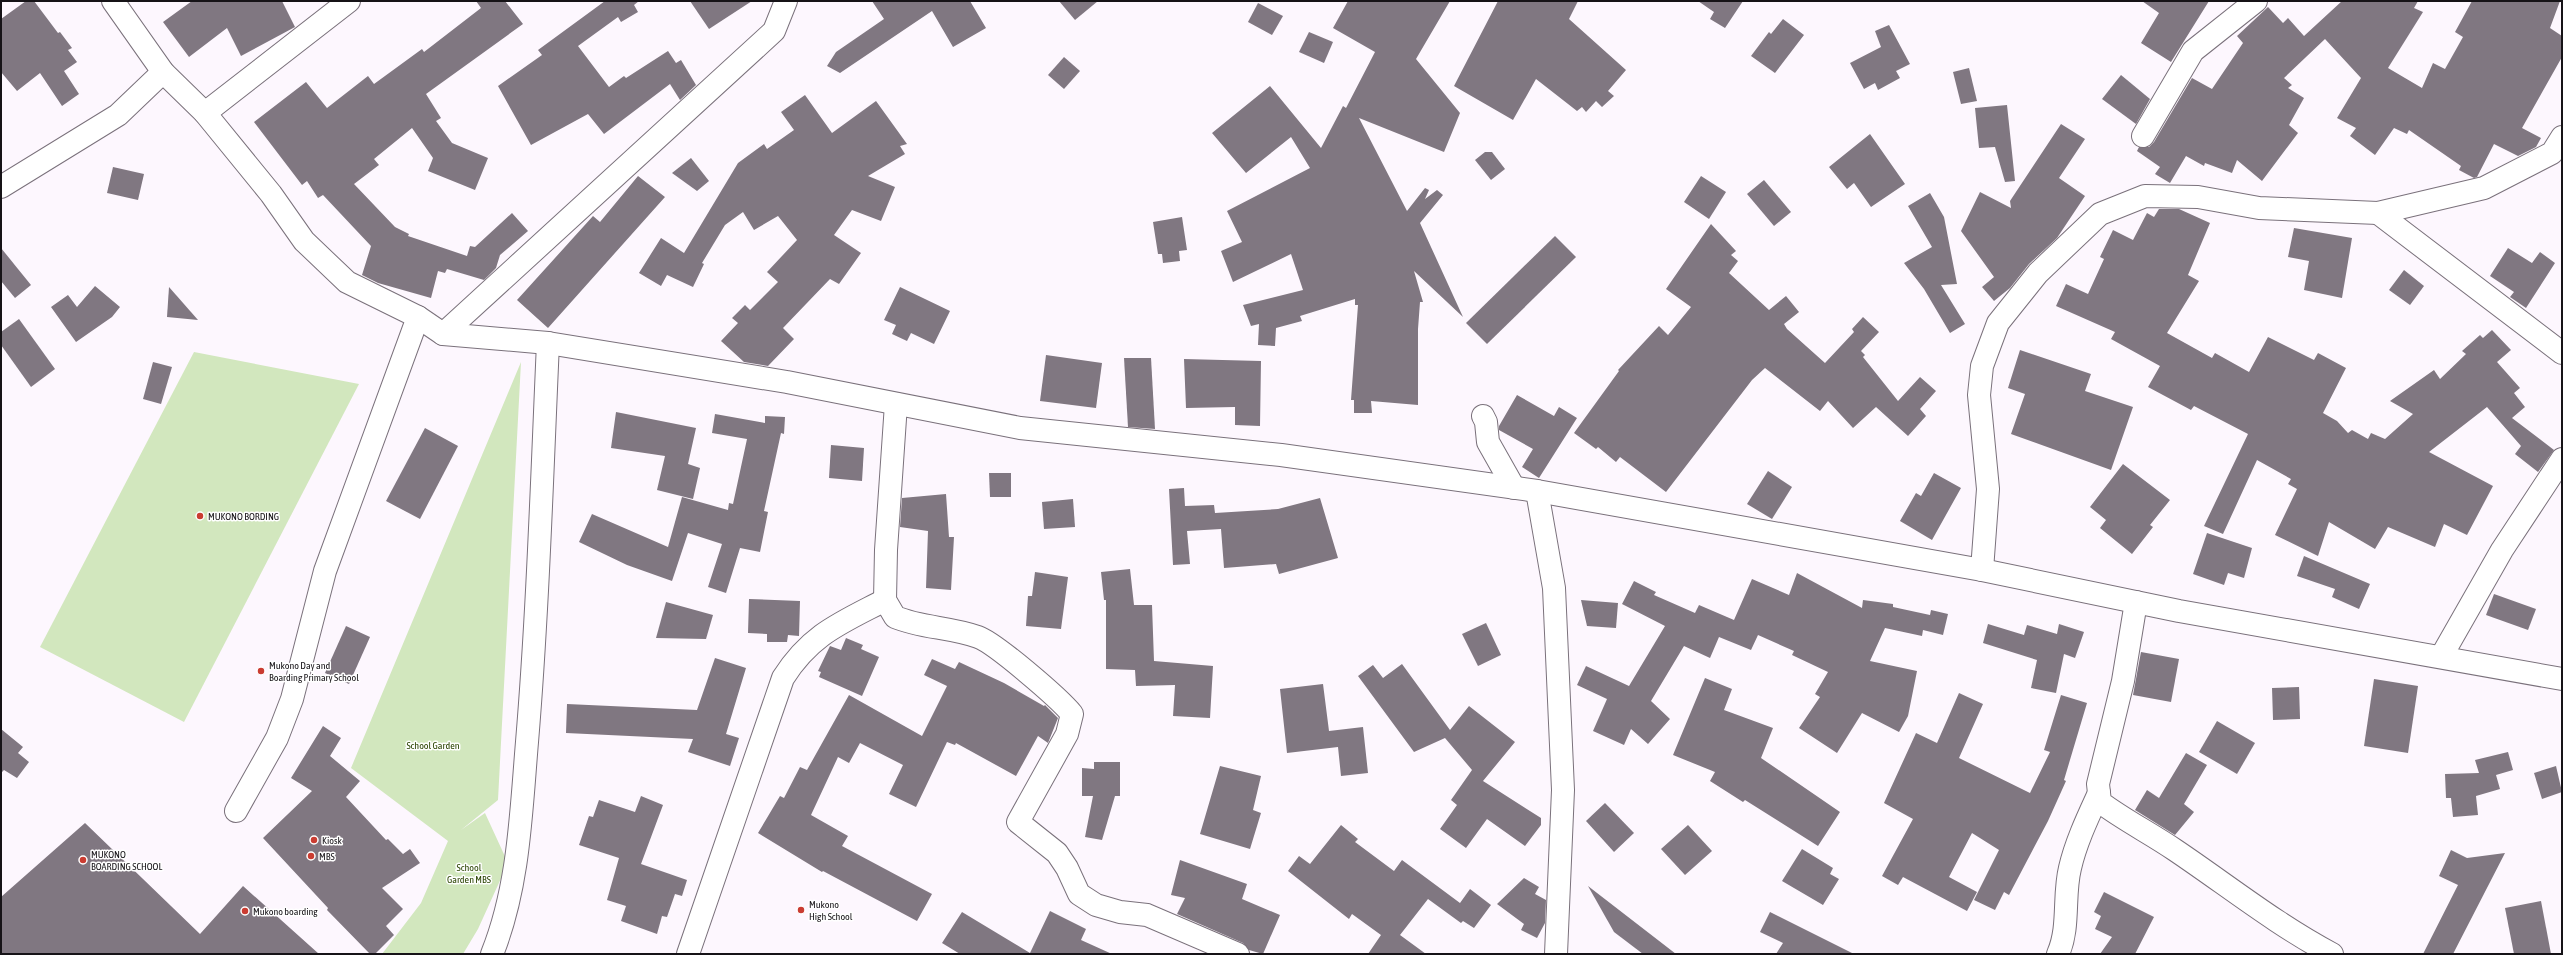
<svg xmlns="http://www.w3.org/2000/svg" width="2563" height="955" font-family="'Asap Condensed',sans-serif">
<style>
.green{fill:#d2e7be}
.building{fill:#807781}
.lines{fill:none;stroke-linecap:round;stroke-linejoin:round}
.minor-casing{stroke:#7a717b;stroke-width:24}
.minor{stroke:#fff;stroke-width:22}
.poi-dot{fill:#ca3c31;stroke:#fff;stroke-width:1.5}
.labels{text-anchor:middle;stroke-width:3;stroke-linejoin:round;paint-order:stroke}
.poi-label{font-size:10px;fill:#161317;stroke:#fff;text-anchor:start}
.park-label{font-size:10px;fill:#294300;stroke:#fff}
</style>
<rect width="100%" height="100%" fill="#fdf7fe"/>
<!-- green -->
<g class="green">
<path d="M194,352L359,384L184,722L40,647Z"/>
<path d="M521,362L498,800L461,830L485,813L508,863L478,929L463,954H382L421,903L448,841L351,768Z"/>
</g>
<!-- building -->
<g class="building">
<path d="M26,1H34L58,33L60,32L72,48L68,50L77,62L64,71L79,94L62,106L40,73L17,91L1,72V19Z"/>
<path d="M192,1H282L295,27L241,56L227,28L189,57L163,22Z"/>
<path d="M476,1H505L523,24L426,94L441,118L436,121L452,143L488,158L475,190L428,171L433,158L412,128L374,159L379,165L354,184L395,227L409,234L408,236L467,256L470,246L475,247L512,213L528,231L500,255L496,268L484,280L447,269L445,273L438,271L431,298L378,283L362,275L371,246L323,195L318,198L307,181L302,185L254,122L306,82L327,108L368,76L374,84L422,49L424,52L481,8Z"/>
<path d="M605,1H639L634,5L638,12L621,22L618,17L578,46L609,87L624,76L626,78L668,51L676,63L681,60L696,85L680,100L670,84L604,134L588,114L531,145L498,86L542,55L538,50Z"/>
<path d="M690,1H752L709,29Z"/>
<path d="M872,1H970L986,28L953,47L932,11L840,73L827,66L836,52L884,19Z"/>
<path d="M1059,1H1098L1075,20Z"/>
<path d="M1348,1H1450L1416,59L1460,113L1444,152L1359,118L1407,211L1425,188L1429,190L1425,199L1437,190L1443,195L1420,223L1463,317L1414,271L1423,302H1420L1418,329V405L1371,401L1372,413H1354V400H1351L1358,305H1355V299L1300,316L1302,321L1276,328L1275,346L1258,345L1259,324L1251,326L1243,305L1303,290L1291,254L1233,282L1221,251L1242,242L1227,211L1310,168L1291,137L1246,173L1212,133L1270,86L1321,148L1343,106L1346,108L1375,52L1333,28Z"/>
<path d="M1498,1H1578L1569,19L1626,70L1608,91L1614,96L1602,107L1596,101L1586,112L1582,107L1577,111L1536,79L1513,120L1454,86Z"/>
<path d="M1698,1H1743L1725,28L1710,19L1714,12Z"/>
<path d="M2142,1H2209L2171,62L2141,43L2159,13Z"/>
<path d="M2342,1H2418L2414,8L2423,12L2388,68L2422,88L2433,63L2445,69L2463,37L2455,32L2472,1H2560L2550,28L2562,36V57L2522,128L2541,138L2536,147L2518,156L2494,144L2477,177L2474,178L2459,170L2461,166L2409,130L2407,134L2394,128L2375,155L2350,136L2356,128L2337,118L2361,78L2325,39L2284,78L2292,85L2288,88L2304,98L2289,125L2298,133L2262,181L2237,160L2232,173L2205,163L2204,166L2186,156L2170,183L2155,174L2160,167L2137,151L2139,147H2149L2154,142L2192,78L2212,89L2243,43L2237,36L2268,7L2283,23L2288,18L2304,36Z"/>
<path d="M1258,3L1283,16L1272,35L1248,22Z"/>
<path d="M1783,19L1804,35L1775,73L1751,56L1769,32L1771,34Z"/>
<path d="M1889,25L1910,64L1896,71L1900,78L1878,90L1875,83L1864,89L1850,63L1881,47L1875,31Z"/>
<path d="M1309,32L1333,42L1324,63L1299,52Z"/>
<path d="M1064,57L1080,71L1064,89L1048,75Z"/>
<path d="M1969,68L1977,101L1961,104L1953,72Z"/>
<path d="M2121,75L2150,99L2136,124L2102,99Z"/>
<path d="M805,95L832,133L876,101L907,144L900,146L905,154L868,176L895,187L881,221L852,210L834,235L861,253L839,284L830,279L783,328L794,339L768,366L744,362L721,341L738,323L732,318L745,305L750,310L778,282L767,272L797,240L778,216L754,230L743,212L725,225L702,263L704,264L693,287L667,275L661,286L639,273L661,238L684,253L738,163L764,144L767,149L794,130L781,112Z"/>
<path d="M2007,105L2015,181L2005,182L1995,147L1979,148L1975,108Z"/>
<path d="M2061,124L2085,139L2059,178L2085,196L2057,238L2029,264L2010,288L1994,301L1982,287L1994,277L1961,231L1980,192L2011,208L2010,201Z"/>
<path d="M1870,134L1905,184L1871,207L1854,183L1847,189L1829,167Z"/>
<path d="M1485,152H1492L1505,169L1491,180L1475,160Z"/>
<path d="M691,158L709,181L697,191L672,173Z"/>
<path d="M113,167L144,174L138,200L107,193Z"/>
<path d="M638,176L665,197L548,328L517,300L593,216L600,222Z"/>
<path d="M1701,176L1726,192L1709,219L1684,202Z"/>
<path d="M1764,180L1791,212L1774,226L1747,194Z"/>
<path d="M1930,193L1944,217L1957,284L1941,285L1965,324L1950,333L1924,289L1904,263L1932,247L1908,206Z"/>
<path d="M2159,209H2179L2210,223L2188,275L2199,281L2167,333L2212,358L2215,353L2249,372L2268,337L2314,360L2318,353L2346,368L2323,413L2337,421L2348,433L2352,430L2368,439L2371,433L2385,439L2413,414L2390,401L2434,370L2440,379L2466,354L2462,351L2480,335L2483,338L2492,330L2511,350L2497,362L2520,388L2514,393L2525,407L2512,418L2554,450L2538,472L2515,454L2521,446L2487,407L2429,452L2493,486L2467,535L2444,524L2435,547L2388,527L2375,549L2329,522L2318,556L2275,535L2297,489L2288,484L2291,479L2257,460L2223,534L2204,526L2248,434L2194,406L2191,410L2148,387L2160,366L2111,339L2115,332L2056,306L2066,284L2088,294L2104,259L2100,257L2113,230L2133,240L2147,213L2154,217Z"/>
<path d="M1182,217L1187,250L1179,251L1180,261L1163,263L1162,254H1158L1153,222Z"/>
<path d="M1711,224L1736,251L1731,255L1738,261L1729,273L1769,310L1786,296L1799,312L1784,324L1787,329L1825,363L1854,332L1852,329L1863,317L1879,332L1861,351L1865,355L1863,357L1898,401L1920,377L1936,391L1920,409L1926,416L1908,436L1876,407L1853,428L1828,401L1820,411L1765,368L1752,380L1666,492L1620,457L1616,462L1598,447L1596,449L1574,433L1619,371L1618,370L1659,326L1668,335L1691,307L1666,289Z"/>
<path d="M2294,228L2352,238L2342,298L2304,290L2309,261L2288,257Z"/>
<path d="M1555,236L1576,257L1487,344L1466,323Z"/>
<path d="M1,248L31,285L15,298L1,281Z"/>
<path d="M2508,248L2532,263L2540,252L2555,263L2526,308L2510,297L2514,292L2490,276Z"/>
<path d="M2404,270L2424,286L2410,305L2389,290Z"/>
<path d="M95,286L120,307L112,317L76,342L51,307L68,295L77,307Z"/>
<path d="M169,287L198,320L167,317Z"/>
<path d="M900,287L950,311L934,344L911,333L907,341L892,334L896,325L884,320Z"/>
<path d="M19,319L55,369L31,387L1,345V332Z"/>
<path d="M2020,350L2091,374L2085,391L2133,407L2111,470L2011,434L2025,394L2008,388Z"/>
<path d="M1046,355L1102,363L1096,408L1040,401Z"/>
<path d="M1124,358H1151L1155,429L1128,427Z"/>
<path d="M1184,359L1261,361L1260,426L1235,425V407L1186,408Z"/>
<path d="M153,362L172,367L161,404L143,399Z"/>
<path d="M1517,395L1554,416L1559,407L1577,418L1539,478L1522,467L1533,449L1499,430V426Z"/>
<path d="M616,412L696,428L688,464L700,468L693,499L657,490L665,456L611,448Z"/>
<path d="M715,414L765,423V416L785,417L784,434L781,433L764,511L768,512L760,552L740,548L726,593L708,587L722,544L688,533L672,581L627,565L579,542L592,514L668,547L682,497L728,510L729,503L733,504L747,439L712,433Z"/>
<path d="M425,428L458,446L420,519L386,501Z"/>
<path d="M831,445L864,448L862,481L829,478Z"/>
<path d="M2123,464L2170,500L2150,525L2153,527L2132,554L2100,528L2106,520L2090,507Z"/>
<path d="M1768,471L1792,487L1772,519L1747,504Z"/>
<path d="M989,473H1011V497H990Z"/>
<path d="M1934,473L1961,488L1932,540L1900,521L1916,493L1921,496Z"/>
<path d="M1184,488L1185,506L1214,505L1215,513L1278,509L1320,498L1338,558L1279,574L1276,564L1224,568L1221,529L1187,531L1190,564L1173,565L1169,489Z"/>
<path d="M946,494L949,537H954L951,590L926,588L928,531L900,527L902,498Z"/>
<path d="M1073,499L1075,527L1044,529L1042,502Z"/>
<path d="M2207,533L2252,548L2244,578L2228,573L2224,585L2193,574Z"/>
<path d="M2304,556L2370,584L2359,609L2332,597L2335,589L2297,576Z"/>
<path d="M1130,569L1134,605H1152L1154,661L1213,666L1210,718L1173,716L1175,685L1136,686L1135,670L1106,669V600H1104L1101,572Z"/>
<path d="M1035,572L1068,577L1061,629L1026,626L1028,596H1032Z"/>
<path d="M1797,573L1862,608L1863,600L1893,604V607L1930,615L1931,610L1948,614L1943,635L1923,630L1922,636L1885,628L1870,661L1917,671L1908,716L1899,732L1862,713L1837,753L1799,728L1820,697L1815,694L1828,672L1792,655L1794,651L1758,635L1751,650L1719,637L1710,658L1684,646L1651,701L1670,719L1648,744L1631,729L1624,745L1593,731L1607,699L1577,685L1586,666L1629,686L1665,626L1622,604L1634,581L1656,592L1654,595L1695,613L1699,605L1734,620L1752,579L1789,595Z"/>
<path d="M2494,594L2536,609L2528,630L2486,615Z"/>
<path d="M749,599L800,601L799,636L788,635L787,642H767V634L748,633Z"/>
<path d="M1581,600L1618,603L1616,628L1587,626Z"/>
<path d="M666,602L713,615L706,639L656,638Z"/>
<path d="M1486,623L1501,655L1478,666L1462,634Z"/>
<path d="M1988,624L2024,635L2027,625L2057,634L2059,624L2084,632L2075,658L2064,654L2056,693L2031,688L2037,660L1983,643Z"/>
<path d="M346,626L370,637L349,684L325,673Z"/>
<path d="M846,638L863,645L861,649L879,657L862,696L819,677L821,672L818,671L830,646L841,650Z"/>
<path d="M2141,652L2179,659L2171,702L2133,695Z"/>
<path d="M715,658L746,668L726,734L739,738L730,766L688,752L693,739L566,733L567,704L697,710Z"/>
<path d="M932,659L955,669L959,662L1004,683L1044,706L1045,705L1058,718L1048,743L1038,736L1016,776L956,743L955,745L947,742L916,807L889,794L903,765L860,743L849,763L838,757L811,815L848,836L842,846L932,894L917,921L823,871L822,872L758,833L780,796L784,798L800,767L807,770L849,695L922,736L947,686L924,675Z"/>
<path d="M1402,664L1450,730L1469,706L1515,742L1483,781L1541,818V825L1525,846L1487,819L1466,848L1440,829L1457,805L1451,800L1472,770L1445,738L1414,752L1358,676L1373,665L1383,678Z"/>
<path d="M1705,678L1732,689L1724,710L1773,728L1761,758L1840,812L1818,846L1745,800L1743,802L1710,781L1715,772L1673,755Z"/>
<path d="M2374,679L2418,686L2408,753L2364,746Z"/>
<path d="M1323,684L1329,731L1363,727L1368,773L1341,776L1338,747L1287,753L1280,689Z"/>
<path d="M2299,687L2300,719L2273,720L2272,688Z"/>
<path d="M1959,693L1983,704L1959,758L2030,793L2050,752L2044,750L2061,695L2087,703L2064,780L2066,781L2048,821L2009,895L2004,892L1995,910L1974,900L1999,850L1972,833L1949,877L1977,892L1967,911L1903,877L1898,885L1882,876L1913,819L1884,803L1916,733L1937,743Z"/>
<path d="M2217,721L2255,743L2237,774L2199,752Z"/>
<path d="M323,726L341,738L330,756L360,781L346,797L386,840L388,839L403,854L410,849L420,863L382,888L403,909L386,926L394,935L375,954H370L327,910L328,908L263,838L312,791L291,778Z"/>
<path d="M1,729L23,747L18,753L29,762L17,778L4,770L1,773Z"/>
<path d="M2508,752L2513,770L2496,775L2500,789L2476,796L2478,815L2453,817L2451,798H2446L2445,774L2479,773L2475,760Z"/>
<path d="M2186,753L2207,765L2184,804L2194,812L2175,835L2135,810L2147,790L2159,798Z"/>
<path d="M1094,762H1120V796H1115L1102,840L1085,837L1093,796H1082V768L1094,769Z"/>
<path d="M1220,766L1261,776L1253,810L1261,813L1250,849L1200,834Z"/>
<path d="M2556,766L2562,792L2542,799L2534,773Z"/>
<path d="M641,796L663,805L641,864L687,880L682,896L675,894L667,917L662,916L657,934L621,921L626,906L607,900L619,858L579,845L589,816L593,817L599,800L635,812Z"/>
<path d="M1605,803L1634,833L1614,852L1586,821Z"/>
<path d="M85,823L200,934L243,886L319,954H1V897Z"/>
<path d="M1341,825L1358,839L1355,842L1394,871L1402,860L1460,903L1470,889L1491,905L1474,928L1463,921L1461,923L1428,899L1400,935L1426,954H1368L1381,935L1352,914L1349,919L1288,871L1299,856L1310,864Z"/>
<path d="M1688,825L1712,851L1685,875L1661,849Z"/>
<path d="M1802,849L1833,868L1830,874L1839,879L1823,905L1782,881Z"/>
<path d="M2451,850L2467,858L2505,853L2453,954H2423L2458,885L2439,876Z"/>
<path d="M1180,860L1247,884L1242,899L1280,915L1263,954L1249,950L1243,943L1177,914L1185,898L1171,895Z"/>
<path d="M1524,878L1539,887L1535,894L1546,900L1545,923L1537,938L1521,930L1524,924L1497,904Z"/>
<path d="M1588,886L1676,954H1643L1614,932Z"/>
<path d="M2104,892L2154,917L2135,954H2100L2112,937L2095,929L2101,916L2094,912Z"/>
<path d="M2541,901L2551,954H2514L2505,908Z"/>
<path d="M1050,911L1086,929L1081,940L1112,954H960L942,943L962,912L1030,953Z"/>
<path d="M1770,912L1854,954H1776L1783,943L1760,932Z"/>
</g>
<g class="lines">
<defs>
<g id="minor">
<path d="M113,1L163,72L205,113L271,194L304,241L347,282L418,317L443,334L548,343L787,382L1020,428L1281,455L1537,491L1982,570L2179,611L2562,679"/>
<path d="M205,113L349,1"/>
<path d="M2143,136L2193,51L2256,1"/>
<path d="M1,187L118,115L163,72"/>
<path d="M2378,213L2562,353"/>
<path d="M443,334L774,31L786,1"/>
<path d="M896,404L886,550L885,600L895,617C921,628 950,627 978,637C995,643 1059,698 1072,714L1067,734L1018,822L1057,853L1067,868L1079,894L1096,905L1120,912L1147,915L1238,954"/>
<path d="M1483,416L1486,422L1488,442L1514,488"/>
<path d="M1537,491L1554,588L1563,790L1556,954"/>
<path d="M1982,570L1988,489L1979,395L1982,366L1998,323L2038,273L2100,214L2145,196L2198,197L2259,208L2378,213L2484,188L2552,153L2562,137"/>
<path d="M2136,602L2123,681L2098,784L2100,802C2124,820 2150,833 2175,850C2227,885 2277,925 2332,954"/>
<path d="M2441,657L2502,550L2562,459"/>
<path d="M236,811L277,738L292,699L325,571L418,317"/>
<path d="M492,954C519,887 521,813 527,742C538,609 542,476 548,343"/>
<path d="M688,954L783,678C811,634 841,623 885,600"/>
<path d="M2058,954C2070,927 2063,896 2070,868C2076,842 2088,817 2099,793"/>
</g>
</defs>
<!-- minor casing -->
<use href="#minor" class="minor-casing"/>
<!-- minor -->
<use href="#minor" class="minor"/>
</g>
<!-- markers -->
<g class="poi-dot">
<circle cx="200" cy="516" r="4"/>
<circle cx="261" cy="671" r="4"/>
<circle cx="314" cy="840" r="4"/>
<circle cx="311" cy="856" r="4"/>
<circle cx="83" cy="860" r="4"/>
<circle cx="801" cy="910" r="4"/>
<circle cx="245" cy="911" r="4"/>
</g>
<g class="labels">
<!-- poi labels -->
<g class="poi-label">
<text x="208" y="520">MUKONO BORDING</text>
<text x="269" y="669">Mukono Day and<tspan x="269" dy="12">Boarding Primary School</tspan></text>
<text x="322" y="844">Kiosk</text>
<text x="91" y="858">MUKONO<tspan x="91" dy="12">BOARDING SCHOOL</tspan></text>
<text x="319" y="860">MBS</text>
<text x="809" y="908">Mukono<tspan x="809" dy="12">High School</tspan></text>
<text x="253" y="915">Mukono boarding</text>
</g>
<!-- park labels -->
<g class="park-label">
<text x="433" y="749">School Garden</text>
<text x="469" y="871">School<tspan x="469" dy="12">Garden MBS</tspan></text>
</g>
</g>
<!-- border -->
<rect width="2563" height="955" fill="none" stroke="#161317" stroke-width="4"/>
</svg>
